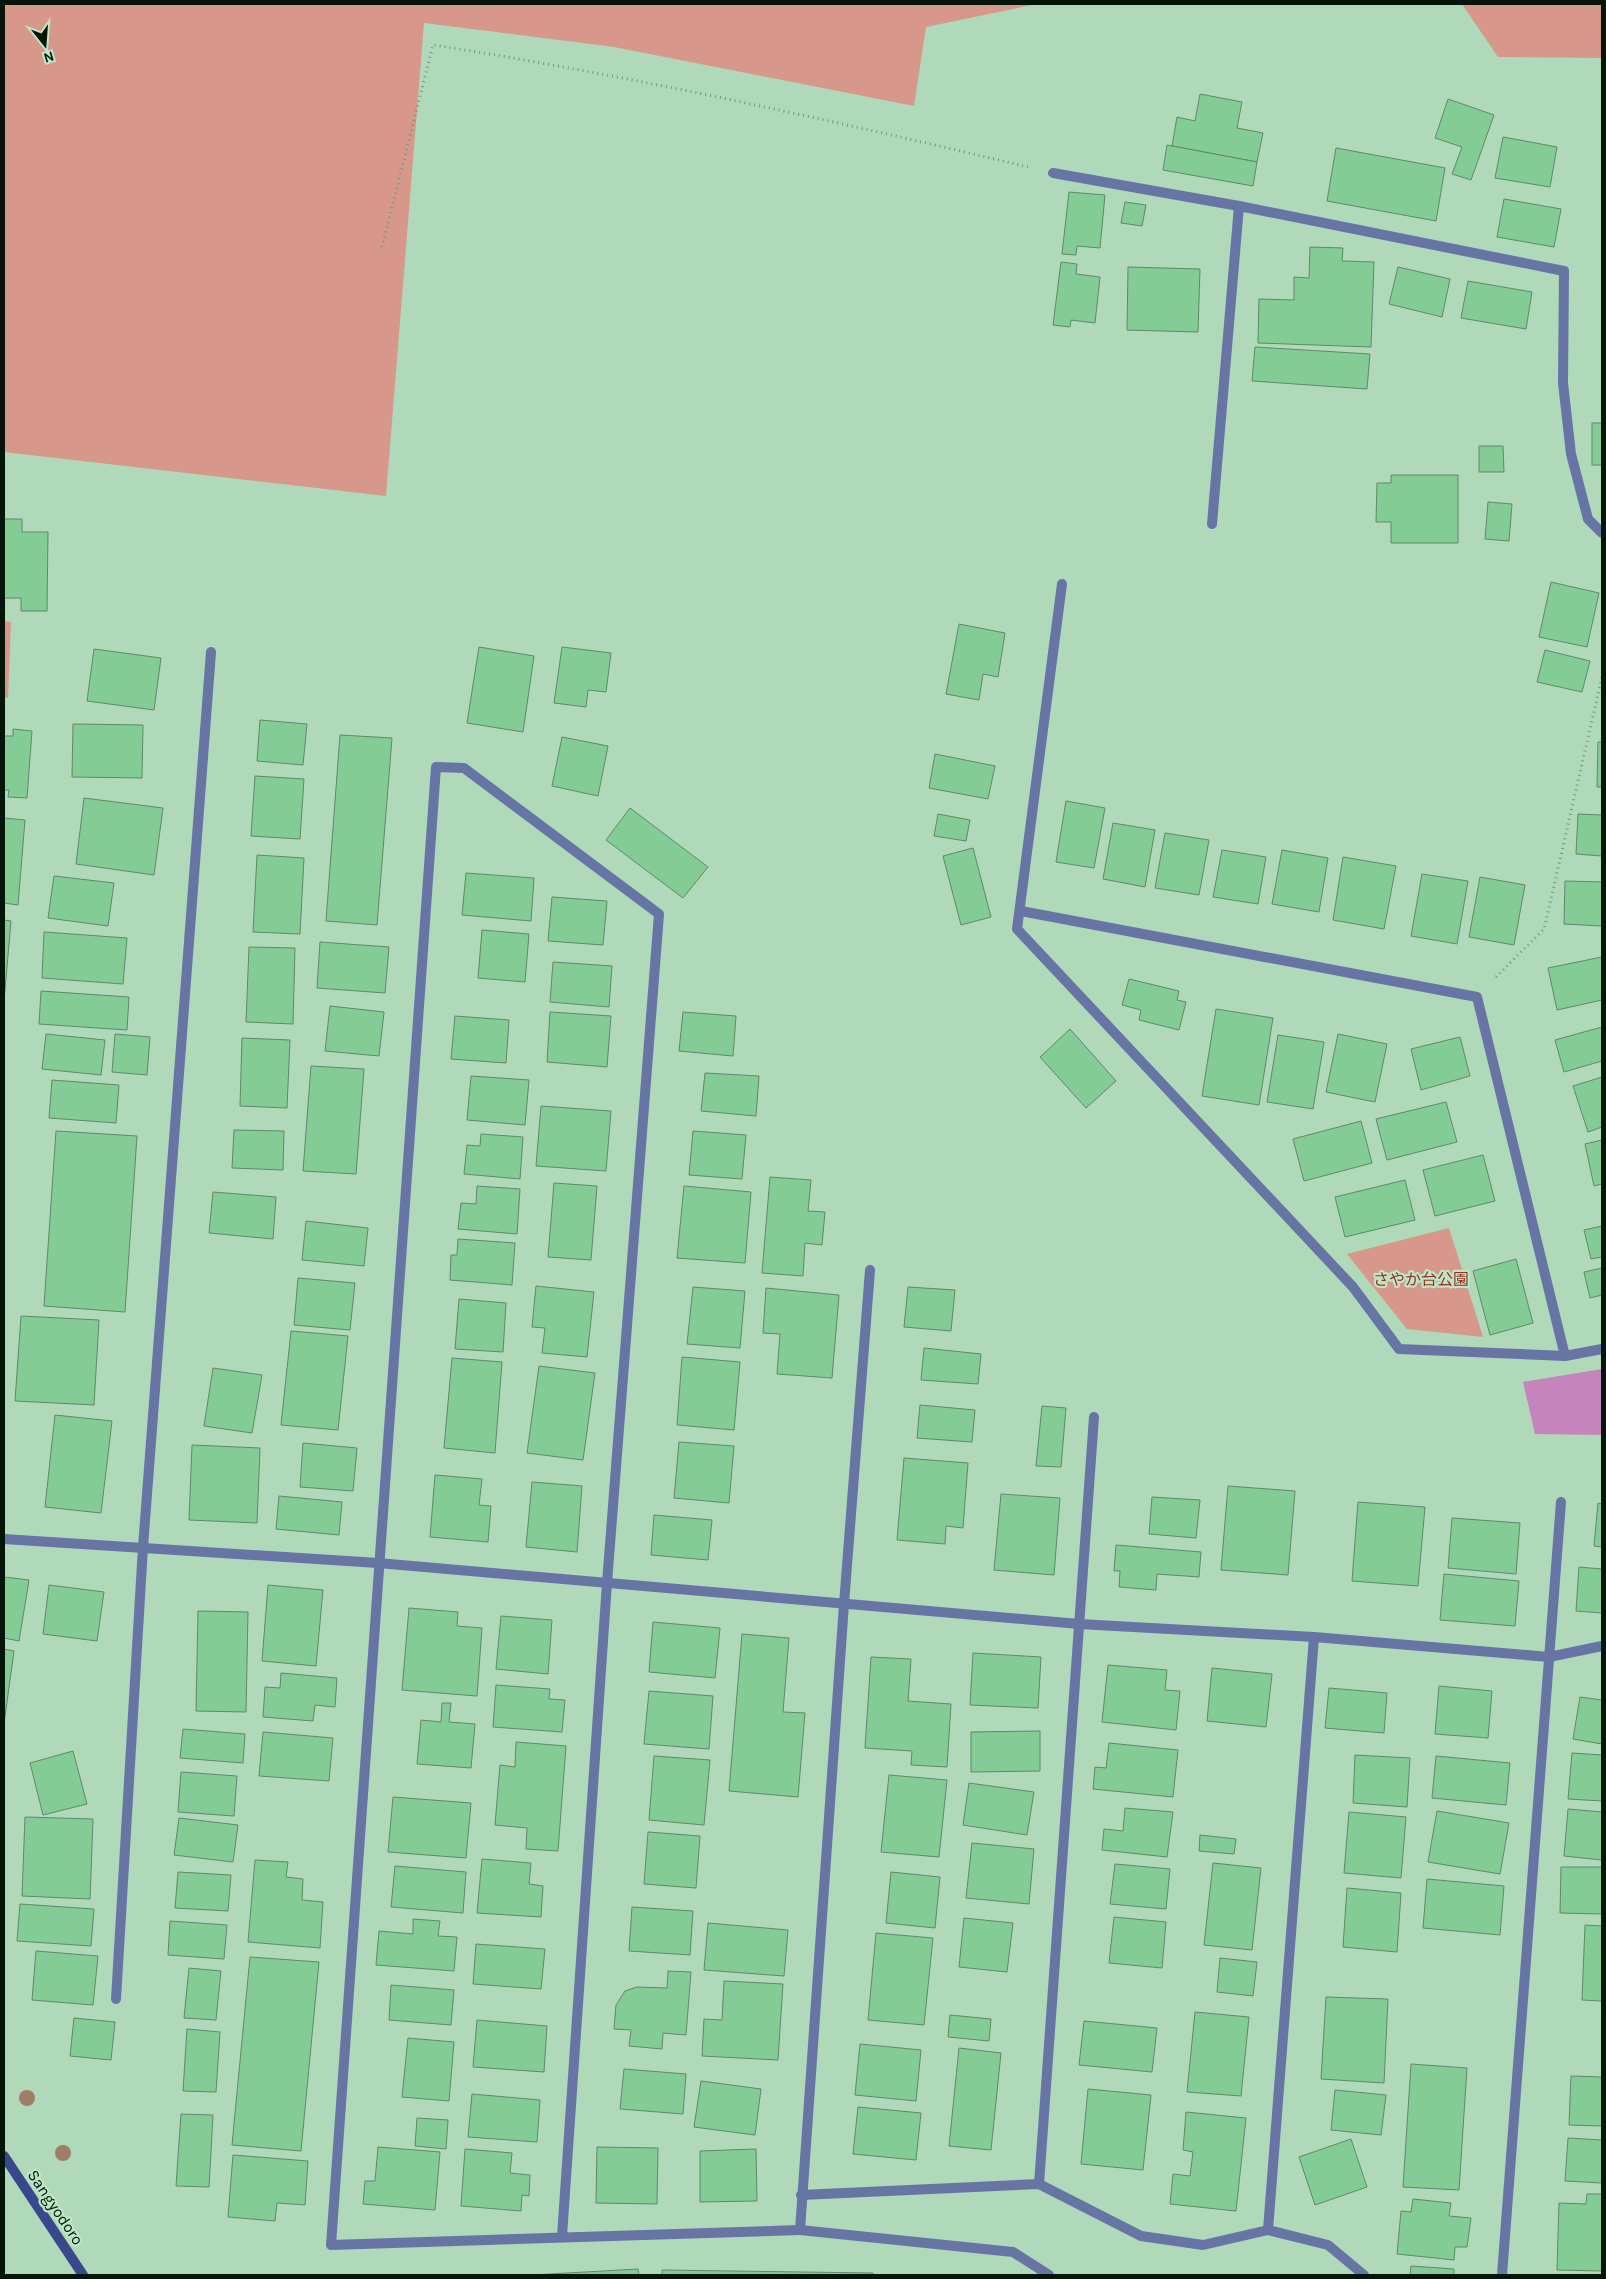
<svg xmlns="http://www.w3.org/2000/svg" width="1606" height="2279" font-family="Karla,'Noto Sans JP',sans-serif">
<style>
.green{fill:#d7978a}
.water{fill:#c585bc}
.building{fill:#83cc96;stroke:#60886a}
.lines{fill:none;stroke-linecap:round;stroke-linejoin:round}
.path{stroke:#75967c;stroke-width:3;stroke-dasharray:1 4;stroke-linecap:butt}
.lane{stroke:#6775a4;stroke-width:10}
.street{stroke:#6775a4;stroke-width:10}
.secondary{stroke:#39488c;stroke-width:10}
.tree{fill:#a17d66}
.labels{text-anchor:middle;stroke-width:4.5;stroke-linejoin:round;paint-order:stroke}
.park-label{font-size:16px;fill:#953122;stroke:#bce6c5}
.street-label{font-size:16px;fill:#051509;stroke:#bce6c5}
</style>
<rect width="100%" height="100%" fill="#afd9b8"/>
<!-- green -->
<g class="green">
<path d="M4,4H1037L926,27L914,106L614,47L424,23L386,496L4,452Z"/>
<path d="M1462,4H1602V58L1498,57Z"/>
<path d="M4,621L11,622L8,698H4Z"/>
<path d="M1449,1228L1483,1337L1407,1329L1347,1254Z"/>
</g>
<!-- water -->
<path class="water" d="M1602,1369V1435L1535,1434L1523,1382Z"/>
<!-- building -->
<g class="building">
<path d="M1200,94L1242,102L1237,128L1263,133L1257,162L1172,146L1177,117L1195,121Z"/>
<path d="M1448,99L1494,115L1471,180L1452,174L1462,147L1435,138Z"/>
<path d="M1503,137L1557,147L1550,187L1495,178Z"/>
<path d="M1167,145L1257,162L1253,186L1163,170Z"/>
<path d="M1336,148L1445,168L1436,221L1327,201Z"/>
<path d="M1069,192L1105,195L1100,248L1077,246L1076,255L1062,254Z"/>
<path d="M1504,199L1561,209L1554,247L1497,237Z"/>
<path d="M1125,202L1146,205L1142,226L1121,223Z"/>
<path d="M1310,247L1343,248L1342,261L1374,262L1371,347L1258,343L1259,299L1294,300V277L1309,278Z"/>
<path d="M1061,262L1077,264L1076,274L1100,277L1095,323L1071,320L1070,327L1053,325Z"/>
<path d="M1128,267L1200,269L1198,332L1127,330Z"/>
<path d="M1398,267L1450,279L1442,317L1389,304Z"/>
<path d="M1468,281L1532,292L1526,329L1461,318Z"/>
<path d="M1255,347L1370,354L1367,389L1252,381Z"/>
<rect x="1592" y="423" width="10" height="42"/>
<path d="M1479,446H1503L1504,472H1479Z"/>
<path d="M1391,475H1458V543H1391V522H1376L1377,483H1391Z"/>
<path d="M1488,502L1512,504L1509,541L1485,539Z"/>
<path d="M4,519H22V532H48L47,611H21V598H4Z"/>
<path d="M1551,582L1599,593L1587,647L1539,637Z"/>
<path d="M959,624L1005,633L998,677L983,674L979,700L946,694Z"/>
<path d="M479,647L534,656L523,732L467,723Z"/>
<path d="M562,647L611,653L606,692L588,690L586,707L554,703Z"/>
<path d="M94,649L161,658L154,710L87,701Z"/>
<path d="M1545,650L1590,661L1582,692L1537,682Z"/>
<path d="M260,720L307,724L303,765L257,761Z"/>
<path d="M73,724L143,725L142,778L72,777Z"/>
<path d="M13,729L32,731L27,798L8,797L9,790H4V736H13Z"/>
<path d="M340,735L392,738L377,925L326,921Z"/>
<path d="M562,737L608,746L598,796L552,786Z"/>
<path d="M1598,742H1602V787H1597Z"/>
<path d="M935,754L995,766L988,799L929,788Z"/>
<path d="M255,776L304,779L300,839L251,836Z"/>
<path d="M84,798L163,808L154,875L76,864Z"/>
<path d="M1066,801L1105,808L1094,868L1056,862Z"/>
<path d="M630,808L708,867L683,898L606,840Z"/>
<path d="M938,814L970,820L966,841L934,836Z"/>
<path d="M1578,814L1602,815V856L1576,854Z"/>
<path d="M4,818L25,820L18,905L4,903Z"/>
<path d="M1113,823L1155,830L1145,887L1103,879Z"/>
<path d="M1165,833L1209,840L1199,895L1155,888Z"/>
<path d="M973,848L991,917L961,925L943,856Z"/>
<path d="M1222,850L1266,857L1258,904L1213,897Z"/>
<path d="M1282,850L1328,858L1319,912L1272,904Z"/>
<path d="M257,855L304,858L300,934L253,932Z"/>
<path d="M1343,857L1396,866L1384,929L1333,920Z"/>
<path d="M466,873L534,878L531,921L462,915Z"/>
<path d="M1422,874L1468,881L1457,944L1411,936Z"/>
<path d="M54,876L114,883L108,926L48,918Z"/>
<path d="M1480,877L1525,885L1514,945L1469,937Z"/>
<path d="M1565,881L1602,882V926L1564,924Z"/>
<path d="M552,897L607,901L603,945L548,941Z"/>
<path d="M4,920L11,921L4,1001Z"/>
<path d="M482,930L529,934L525,982L478,978Z"/>
<path d="M44,932L127,938L123,984L42,978Z"/>
<path d="M320,942L389,947L385,993L317,988Z"/>
<path d="M249,947L295,948L293,1024L246,1022Z"/>
<path d="M1602,957V1000L1557,1010L1548,968Z"/>
<path d="M553,962L612,966L609,1007L550,1002Z"/>
<path d="M1129,979L1179,991L1177,1000L1186,1002L1179,1030L1139,1020L1141,1010L1122,1005Z"/>
<path d="M41,991L129,997L127,1030L39,1024Z"/>
<path d="M330,1006L384,1012L379,1056L325,1051Z"/>
<path d="M1216,1009L1273,1018L1259,1105L1202,1096Z"/>
<path d="M550,1012L611,1016L607,1067L547,1062Z"/>
<path d="M683,1012L736,1016L733,1056L679,1051Z"/>
<path d="M455,1016L509,1020L506,1063L451,1059Z"/>
<path d="M1602,1027V1061L1564,1072L1555,1040Z"/>
<path d="M1070,1029L1116,1081L1086,1108L1040,1057Z"/>
<path d="M46,1034L105,1040L101,1075L42,1069Z"/>
<path d="M115,1034L150,1037L147,1075L112,1072Z"/>
<path d="M1338,1034L1387,1044L1375,1102L1326,1092Z"/>
<path d="M1278,1035L1324,1042L1313,1109L1267,1102Z"/>
<path d="M1460,1037L1470,1076L1421,1090L1411,1049Z"/>
<path d="M242,1038L290,1040L287,1108L240,1106Z"/>
<path d="M311,1066L364,1069L356,1174L303,1171Z"/>
<path d="M705,1073L759,1076L756,1116L701,1111Z"/>
<path d="M471,1076L529,1080L525,1125L467,1120Z"/>
<path d="M1602,1077V1127L1588,1132L1573,1086Z"/>
<path d="M52,1080L119,1085L116,1123L49,1118Z"/>
<path d="M1446,1102L1457,1142L1387,1160L1376,1119Z"/>
<path d="M541,1106L611,1111L606,1171L536,1166Z"/>
<path d="M1361,1121L1372,1163L1304,1181L1293,1139Z"/>
<path d="M234,1130L284,1131L283,1170L232,1168Z"/>
<path d="M56,1131L137,1136L125,1312L44,1306Z"/>
<path d="M693,1131L746,1135L742,1179L689,1175Z"/>
<path d="M481,1134L523,1137L520,1179L464,1174L467,1145L480,1146Z"/>
<path d="M1602,1140V1184L1594,1186L1585,1144Z"/>
<path d="M1483,1155L1495,1201L1435,1216L1423,1170Z"/>
<path d="M770,1177L811,1180L808,1211L825,1212L822,1245L805,1243L803,1276L762,1273Z"/>
<path d="M1405,1180L1415,1220L1345,1237L1335,1197Z"/>
<path d="M554,1183L597,1186L591,1260L548,1257Z"/>
<path d="M477,1186L520,1189L517,1234L458,1229L461,1203L476,1204Z"/>
<path d="M684,1186L751,1192L745,1263L677,1258Z"/>
<path d="M213,1192L276,1197L273,1239L209,1233Z"/>
<path d="M306,1221L368,1228L364,1266L302,1260Z"/>
<path d="M1602,1226V1257L1591,1259L1584,1230Z"/>
<path d="M458,1239L515,1243L512,1285L450,1280L451,1255H457Z"/>
<path d="M1516,1259L1533,1323L1490,1335L1473,1271Z"/>
<path d="M1602,1268V1295L1590,1298L1584,1272Z"/>
<path d="M298,1278L355,1283L350,1330L294,1325Z"/>
<path d="M536,1286L594,1292L587,1357L542,1353L545,1328L532,1327Z"/>
<path d="M693,1287L745,1291L740,1348L687,1344Z"/>
<path d="M908,1287L955,1290L951,1331L904,1327Z"/>
<path d="M766,1288L839,1295L832,1378L777,1374L780,1334L763,1333Z"/>
<path d="M459,1299L506,1303L503,1352L455,1349Z"/>
<path d="M21,1316L99,1320L94,1405L15,1401Z"/>
<path d="M291,1331L348,1336L338,1430L281,1425Z"/>
<path d="M924,1348L981,1354L978,1384L921,1380Z"/>
<path d="M682,1357L740,1362L734,1430L677,1425Z"/>
<path d="M452,1358L502,1362L495,1453L444,1448Z"/>
<path d="M539,1366L595,1373L583,1460L527,1453Z"/>
<path d="M213,1368L262,1375L252,1433L204,1426Z"/>
<path d="M920,1405L975,1410L972,1442L917,1438Z"/>
<path d="M1042,1406L1066,1408L1061,1467L1036,1466Z"/>
<path d="M55,1415L112,1421L101,1513L45,1507Z"/>
<path d="M679,1442L734,1446L729,1503L674,1498Z"/>
<path d="M303,1443L357,1448L353,1491L300,1487Z"/>
<path d="M192,1445L260,1448L257,1523L189,1520Z"/>
<path d="M904,1458L968,1463L963,1528L946,1526L945,1544L897,1540Z"/>
<path d="M435,1475L482,1479L479,1505L491,1506L488,1542L430,1537Z"/>
<path d="M532,1482L582,1486L577,1552L526,1547Z"/>
<path d="M1228,1486L1295,1491L1288,1575L1221,1570Z"/>
<path d="M1001,1494L1060,1498L1054,1575L994,1570Z"/>
<path d="M279,1496L342,1502L339,1535L276,1529Z"/>
<path d="M1152,1497L1200,1500L1196,1538L1149,1534Z"/>
<path d="M1358,1502L1425,1507L1418,1586L1352,1581Z"/>
<path d="M1598,1503L1602,1504V1547L1594,1546Z"/>
<path d="M654,1515L712,1520L708,1560L651,1555Z"/>
<path d="M1452,1518L1520,1523L1516,1574L1448,1568Z"/>
<path d="M1116,1545L1201,1552L1199,1577L1157,1574L1156,1590L1119,1587L1120,1571H1114Z"/>
<path d="M1579,1567L1602,1569V1613L1576,1611Z"/>
<path d="M1444,1574L1519,1581L1515,1626L1440,1620Z"/>
<path d="M4,1577L29,1580L19,1641L4,1638Z"/>
<path d="M49,1585L104,1592L97,1641L43,1634Z"/>
<path d="M268,1585L323,1590L316,1666L262,1661Z"/>
<path d="M409,1608L458,1612L457,1626L482,1628L477,1696L402,1690Z"/>
<path d="M198,1611L248,1612L246,1712L196,1711Z"/>
<path d="M501,1616L552,1620L548,1674L496,1669Z"/>
<path d="M653,1622L720,1628L715,1678L649,1672Z"/>
<path d="M742,1634L789,1638L783,1712L805,1713L798,1797L729,1791Z"/>
<path d="M4,1649L14,1651L4,1724Z"/>
<path d="M973,1653L1041,1657L1038,1708L970,1705Z"/>
<path d="M871,1657L911,1659L908,1701L951,1704L947,1767L911,1765L912,1751L865,1748Z"/>
<path d="M1108,1665L1167,1670L1165,1690L1180,1691L1176,1730L1102,1722Z"/>
<path d="M1212,1668L1272,1674L1266,1727L1207,1721Z"/>
<path d="M281,1673L337,1678L335,1707L315,1705L313,1721L263,1717L265,1687L280,1688Z"/>
<path d="M496,1685L550,1689L549,1699L565,1700L562,1732L493,1727Z"/>
<path d="M1439,1686L1492,1691L1488,1738L1435,1734Z"/>
<path d="M1329,1688L1387,1693L1384,1733L1325,1728Z"/>
<path d="M649,1691L713,1696L709,1749L644,1744Z"/>
<path d="M1580,1697L1602,1700V1744L1573,1739Z"/>
<path d="M442,1703H451L449,1722L475,1724L471,1768L417,1764L421,1720L441,1722Z"/>
<path d="M183,1729L245,1734L243,1763L180,1758Z"/>
<path d="M1040,1731V1771L971,1772V1732Z"/>
<path d="M263,1732L333,1738L329,1781L259,1776Z"/>
<path d="M516,1742L566,1746L558,1851L526,1849L527,1828L495,1825L500,1765L515,1767Z"/>
<path d="M1109,1743L1178,1750L1173,1797L1093,1789L1095,1767L1106,1768Z"/>
<path d="M73,1751L87,1804L43,1815L30,1763Z"/>
<path d="M1572,1753L1602,1755V1801L1568,1799Z"/>
<path d="M1355,1755L1410,1758L1407,1807L1353,1803Z"/>
<path d="M654,1756L710,1760L704,1825L649,1820Z"/>
<path d="M1436,1756L1510,1763L1506,1805L1432,1798Z"/>
<path d="M181,1772L237,1776L234,1816L178,1812Z"/>
<path d="M889,1775L947,1780L939,1857L881,1852Z"/>
<path d="M969,1783L1034,1792L1027,1835L963,1825Z"/>
<path d="M393,1797L471,1803L466,1858L388,1852Z"/>
<path d="M1125,1808L1173,1812L1167,1857L1102,1850L1104,1829L1123,1831Z"/>
<path d="M1568,1809L1602,1812V1860L1564,1856Z"/>
<path d="M1437,1811L1509,1823L1500,1874L1428,1862Z"/>
<path d="M1349,1812L1406,1817L1401,1878L1344,1873Z"/>
<path d="M25,1817L93,1819L90,1899L22,1896Z"/>
<path d="M179,1818L238,1825L233,1862L174,1855Z"/>
<path d="M648,1832L700,1836L696,1888L644,1884Z"/>
<path d="M1200,1835L1236,1839L1234,1854L1199,1851Z"/>
<path d="M972,1843L1034,1849L1029,1904L966,1898Z"/>
<path d="M482,1859L531,1863L529,1884L543,1886L541,1917L477,1913Z"/>
<path d="M255,1860L288,1862L286,1877L303,1879L302,1900L323,1902L320,1948L248,1942Z"/>
<path d="M1213,1863L1261,1868L1252,1950L1204,1945Z"/>
<path d="M1115,1864L1170,1869L1166,1909L1110,1904Z"/>
<path d="M395,1866L466,1872L463,1913L391,1907Z"/>
<path d="M1561,1867H1602V1914L1560,1913Z"/>
<path d="M178,1872L231,1875L228,1911L175,1908Z"/>
<path d="M891,1872L940,1877L935,1928L886,1923Z"/>
<path d="M1427,1879L1504,1886L1500,1935L1423,1928Z"/>
<path d="M1347,1888L1401,1893L1397,1952L1343,1947Z"/>
<path d="M20,1904L94,1909L91,1946L17,1941Z"/>
<path d="M632,1907L693,1911L690,1955L629,1951Z"/>
<path d="M1114,1917L1166,1922L1162,1968L1109,1963Z"/>
<path d="M964,1918L1013,1923L1007,1972L959,1967Z"/>
<path d="M413,1919L440,1921L438,1936L457,1937L454,1971L376,1965L379,1931L413,1934Z"/>
<path d="M170,1921L227,1925L224,1959L168,1955Z"/>
<path d="M708,1923L788,1930L784,1976L704,1970Z"/>
<path d="M1585,1925L1602,1926V2001L1582,2000Z"/>
<path d="M876,1933L933,1938L924,2025L868,2020Z"/>
<path d="M476,1944L545,1949L541,1989L473,1984Z"/>
<path d="M36,1951L98,1956L93,2005L32,2000Z"/>
<path d="M250,1957L319,1962L301,2151L232,2145Z"/>
<path d="M1220,1958L1257,1962L1253,1996L1217,1992Z"/>
<path d="M189,1968L221,1971L216,2020L184,2018Z"/>
<path d="M668,1971L691,1972L686,2035L663,2033L662,2049L629,2046L631,2030L614,2029L616,2005L625,1991L637,1987L667,1988Z"/>
<path d="M724,1981L783,1984L778,2060L702,2056L704,2019L722,2020Z"/>
<path d="M391,1985L454,1990L451,2025L389,2020Z"/>
<path d="M1326,1997L1388,1999L1384,2083L1321,2079Z"/>
<path d="M1195,2012L1249,2017L1241,2096L1187,2092Z"/>
<path d="M950,2015L991,2019L989,2041L948,2037Z"/>
<path d="M74,2018L115,2022L111,2060L70,2056Z"/>
<path d="M477,2020L547,2026L544,2072L473,2067Z"/>
<path d="M1084,2021L1157,2028L1152,2072L1079,2065Z"/>
<path d="M187,2029L220,2032L216,2092L183,2091Z"/>
<path d="M408,2038L454,2042L449,2101L402,2097Z"/>
<path d="M860,2044L921,2050L916,2101L855,2095Z"/>
<path d="M959,2048L1001,2053L991,2150L949,2146Z"/>
<path d="M1411,2064L1467,2068L1459,2190L1403,2187Z"/>
<path d="M624,2069L686,2074L683,2114L620,2109Z"/>
<path d="M1571,2076L1602,2077V2126L1569,2125Z"/>
<path d="M701,2081L761,2089L755,2135L694,2127Z"/>
<path d="M1088,2089L1151,2095L1143,2170L1081,2164Z"/>
<path d="M1335,2090L1386,2095L1381,2135L1331,2130Z"/>
<path d="M472,2094L540,2100L537,2142L468,2137Z"/>
<path d="M858,2107L921,2113L916,2160L853,2154Z"/>
<path d="M1186,2112L1246,2118L1236,2211L1170,2204L1173,2174L1190,2176L1193,2152L1183,2150Z"/>
<path d="M181,2114L213,2115L209,2187L176,2186Z"/>
<path d="M417,2118L448,2120L446,2149L415,2146Z"/>
<path d="M1568,2138L1602,2140V2183L1565,2181Z"/>
<path d="M1351,2139L1367,2187L1315,2205L1299,2157Z"/>
<path d="M378,2147L440,2152L435,2210L363,2204L365,2181H375Z"/>
<path d="M597,2147L658,2148L657,2204L596,2203Z"/>
<path d="M465,2149L512,2153L510,2173L530,2175L529,2196L522,2195L521,2211L461,2206Z"/>
<path d="M756,2149L757,2201L700,2202V2151Z"/>
<path d="M233,2155L308,2161L305,2205L277,2203L275,2221L228,2217Z"/>
<path d="M1587,2194H1602V2271L1557,2270L1559,2203L1586,2204Z"/>
<path d="M1413,2199L1451,2203L1449,2216L1471,2218L1467,2247H1455L1454,2260L1397,2254L1401,2211L1411,2212Z"/>
<path d="M1411,2266L1454,2269V2275H1410Z"/>
<path d="M638,2269L639,2275H532Z"/>
<path d="M662,2270L873,2273V2275H662Z"/>
</g>
<g class="lines">
<!-- path -->
<g class="path">
<path d="M382,247L433,45C633,76 831,120 1028,167"/>
<path d="M1496,977L1544,929L1602,677"/>
</g>
<!-- lane -->
<path class="lane" d="M800,2230L1013,2252L1049,2275"/>
<!-- street -->
<g class="street">
<path d="M1053,173L1239,206L1564,271L1563,383L1571,454L1588,519L1602,533"/>
<path d="M1212,524L1239,206"/>
<path d="M1062,584L1017,929L1353,1287L1399,1349L1565,1356L1602,1349"/>
<path d="M1021,911L1477,997L1565,1356"/>
<path d="M4,1539L378,1563L1079,1624L1314,1637L1549,1657L1602,1646"/>
<path d="M116,1999L143,1547L211,652"/>
<path d="M1039,2184L1094,1417"/>
<path d="M801,2195L1039,2184L1141,2236L1203,2245L1268,2230L1328,2245L1364,2275"/>
<path d="M1268,2230L1314,1637"/>
<path d="M562,2236L607,1583L659,914L464,768L436,767L331,2245L800,2230L844,1604L870,1270"/>
<path d="M1502,2275L1561,1502"/>
</g>
<!-- secondary -->
<path class="secondary" d="M4,2156L83,2275"/>
</g>
<!-- trees -->
<g class="tree">
<circle cx="27" cy="2098" r="8"/>
<circle cx="63" cy="2153" r="8"/>
</g>
<g class="labels">
<!-- park labels -->
<g class="park-label">
<text x="1421" y="1285">さやか台公園</text>
</g>
<!-- street labels -->
<g class="street-label">
<text transform="translate(56 2207) rotate(56)" y="6">Sangyodoro</text>
</g>
</g>
<!-- border -->
<rect width="1606" height="2279" fill="none" stroke="#051509" stroke-width="10"/>
<!-- north arrow -->
<g transform="translate(45 45) rotate(163)" stroke="#bce6c5" stroke-width="4" paint-order="stroke">
<path d="M0-4L9 19L0 12L-9 19Z" fill="#051509"/>
<text y="-8" font-size="14" font-weight="bold" text-anchor="middle" fill="#051509">N</text>
</g>
</svg>
